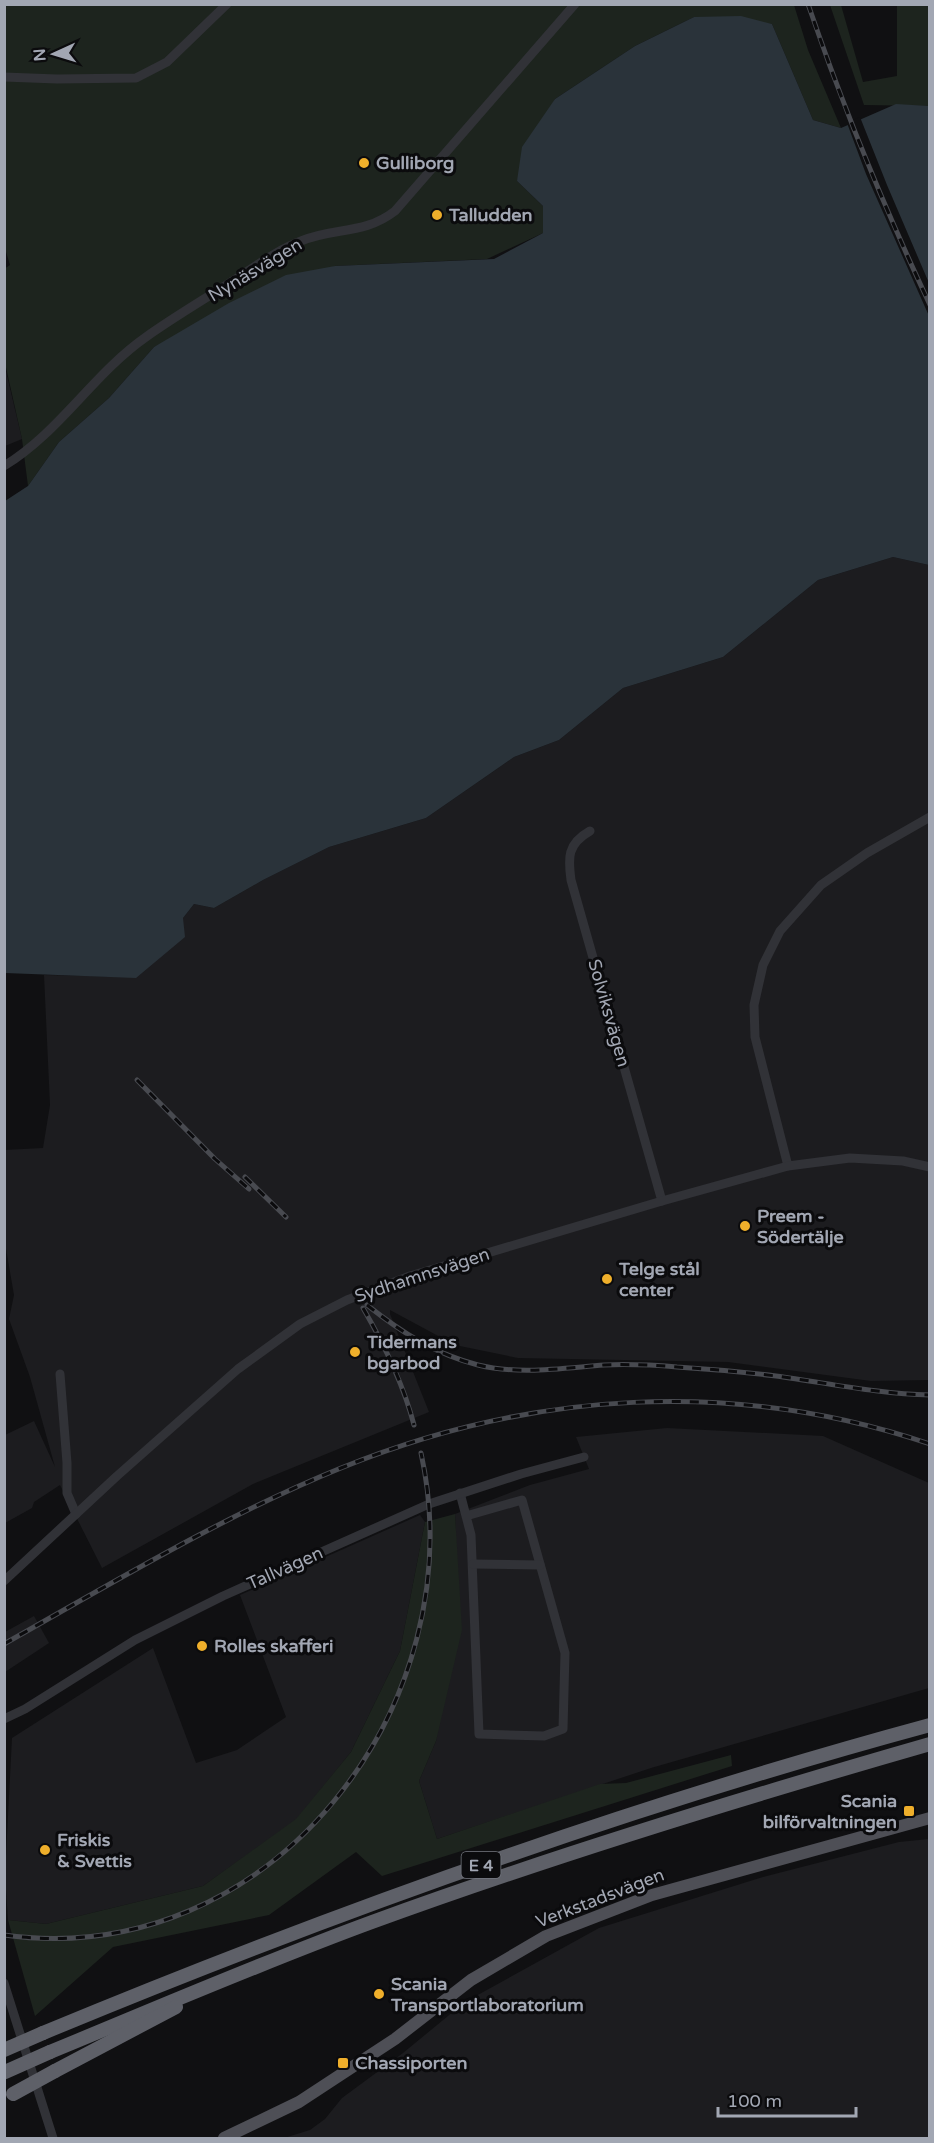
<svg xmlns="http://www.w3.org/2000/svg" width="934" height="2143" font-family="'Varela Round',sans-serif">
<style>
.built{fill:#1c1c1f}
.green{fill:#1d241e}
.water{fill:#2a333a}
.pier{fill:#101012}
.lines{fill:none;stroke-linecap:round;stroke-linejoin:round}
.minor{stroke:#313237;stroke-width:9}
.major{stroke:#4e4f56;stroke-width:12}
.highway{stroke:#5e6068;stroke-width:14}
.rail-casing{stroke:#484a50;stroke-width:5}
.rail{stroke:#0b0b0d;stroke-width:3;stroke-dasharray:9;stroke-linecap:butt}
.highway-bridge{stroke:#5e6068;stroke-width:14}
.poi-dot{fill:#efaf2b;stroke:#0b0b0d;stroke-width:2}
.labels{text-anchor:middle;stroke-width:6;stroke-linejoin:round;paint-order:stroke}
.shield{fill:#0b0b0d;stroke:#757881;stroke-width:1.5}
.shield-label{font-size:16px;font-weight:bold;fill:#a2a7b3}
.poi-label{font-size:18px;font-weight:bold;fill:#a2a7b3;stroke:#0b0b0d;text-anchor:start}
.street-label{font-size:18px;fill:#a2a7b3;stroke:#0b0b0d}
</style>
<rect width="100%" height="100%" fill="#101012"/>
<!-- built -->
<g class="built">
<path d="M4,363L22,439L5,446H4Z"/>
<path d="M893,557L929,565V1380L871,1381L728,1362L518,1358L455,1345L390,1310V1314L429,1412L253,1484L102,1568L60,1485L34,1502L32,1508L5,1523V1435L34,1421L55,1467L30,1377L9,1319L14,1295L5,1243L4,1150L43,1148L50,1105L44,975L136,977L194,904L214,908L263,880L329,847L426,818L514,757L559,740L623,688L723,657L818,580Z"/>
<path d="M667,1428L823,1436L929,1483V1688L651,1768L437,1839L419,1781L436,1741L456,1538L455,1514L530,1485L589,1469L576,1437Z"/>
<path d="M420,1515L425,1522L400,1651L351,1752L296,1820L203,1886L46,1924L8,1920L5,1875L12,1738L153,1648L196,1763L237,1750L286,1717L240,1595Z"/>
<path d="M34,1616L49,1643L5,1672V1632Z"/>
<path d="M929,1839V2138H284L310,2130L325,2119L342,2098L403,2053L465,2002L599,1928L763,1877L899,1842Z"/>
</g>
<!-- green -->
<g class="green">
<path d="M5,5H794L808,50L841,128L813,120L772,24L694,17L635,46L555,99L517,181L543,206V233L487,259L335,266L154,347L109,398L59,442L28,486L22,439L5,363L4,269L10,265L4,245Z"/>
<path d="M830,5H841L863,82L897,76V5H929V106L864,105Z"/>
<path d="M455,1514L462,1630L436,1741L419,1781L437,1839L600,1784L626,1783L731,1755L732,1766L382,1876L356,1852L269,1915L113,1947L35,2016L8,1920L46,1924L203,1886L296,1819L351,1752L400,1651L425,1522Z"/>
</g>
<!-- water -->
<path class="water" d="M741,16L772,24L813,120L841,128L896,104L929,106V565L893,557L818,580L723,657L623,688L559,740L514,757L426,818L329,847L263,880L214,908L194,904L183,918L185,937L136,978L5,973V501L28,486L59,442L109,398L154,347L229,303L286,275L335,266L494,259L543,233V206L517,181L522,147L555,99L635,46L694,17Z"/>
<!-- pier -->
<path class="pier" d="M860,117L887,185L929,283V316L866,174L847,123Z"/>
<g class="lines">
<!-- minor -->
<g class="minor">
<path d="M4,77L57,79L136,78L167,62L227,4"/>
<path d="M4,466C60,432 93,374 146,337C174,317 205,299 234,280C256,266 277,250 301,241C335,227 364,235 395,211L575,4"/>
<path d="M590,831C567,844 568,858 571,880L662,1201"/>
<path d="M788,1166L755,1037L754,1005L763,965L780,931L821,885L867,853L930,817"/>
<path d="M60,1374L67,1463V1493L76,1514"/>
<path d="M460,1493L471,1535L479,1734L544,1736L563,1729L565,1653L522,1500L466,1516"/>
<path d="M473,1564L540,1565"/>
<path d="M4,1581L117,1476L238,1369L300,1324L347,1300L410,1276L662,1201L788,1166L850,1158L903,1161L930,1167"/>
<path d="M4,1719L25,1709L135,1640L223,1596L429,1504L521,1474L584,1457"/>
<path d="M4,1983L53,2138"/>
</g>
<!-- major -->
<path class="major" d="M224,2138L299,2102L395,2039L471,1980L546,1936L652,1895L930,1818"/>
<!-- highway -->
<g class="highway">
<path d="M43,2033C332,1913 627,1807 930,1725"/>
<path d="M50,2052C157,2008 263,1962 372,1922C555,1855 742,1798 930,1744"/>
<path d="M55,2071L176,2007"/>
</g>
<defs>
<g id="rail">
<path d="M808,4C843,107 884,207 930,305"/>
<path d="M137,1080L215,1159L249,1189"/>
<path d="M245,1177L286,1217"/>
<path d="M367,1305C401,1332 435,1354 478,1365C519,1375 563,1368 604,1365C629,1364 653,1365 677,1367C710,1369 743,1372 776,1376C828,1383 878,1394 930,1395"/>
<path d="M363,1308C385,1346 403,1383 414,1425"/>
<path d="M4,1644C114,1582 225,1515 341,1468C530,1391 735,1378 930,1444"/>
<path d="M4,1935C271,1972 476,1704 421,1453"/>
</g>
</defs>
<!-- rail casing -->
<use href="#rail" class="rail-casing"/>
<!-- rail -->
<use href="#rail" class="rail"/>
<!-- highway-bridge -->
<g class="highway-bridge">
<path d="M4,2050L43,2033"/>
<path d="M5,2072L50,2052"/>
<path d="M13,2094L55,2071"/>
</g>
</g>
<!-- markers -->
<g class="poi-dot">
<circle cx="364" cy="163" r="6"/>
<circle cx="437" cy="215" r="6"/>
<circle cx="745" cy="1226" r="6"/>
<circle cx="607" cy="1279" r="6"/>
<circle cx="355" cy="1352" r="6"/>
<circle cx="202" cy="1646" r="6"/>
<rect x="903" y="1805" width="12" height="12" rx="3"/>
<circle cx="45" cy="1850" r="6"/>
<circle cx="379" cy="1994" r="6"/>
<rect x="337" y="2057" width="12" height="12" rx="3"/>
</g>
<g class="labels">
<!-- shield labels -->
<rect class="shield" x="461.5" y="1852" width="39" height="26" rx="4.5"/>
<g class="shield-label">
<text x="481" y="1871">E 4</text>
</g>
<!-- poi labels -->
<g class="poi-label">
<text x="376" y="169">Gulliborg</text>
<text x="449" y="221">Talludden</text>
<text x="757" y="1222">Preem -<tspan x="757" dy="21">Södertälje</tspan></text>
<text x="619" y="1275">Telge stål<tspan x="619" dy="21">center</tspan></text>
<text x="367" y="1348">Tidermans<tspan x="367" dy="21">bgarbod</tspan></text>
<text x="214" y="1652">Rolles skafferi</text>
<text x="897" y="1807" text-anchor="end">Scania<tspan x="897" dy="21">bilförvaltningen</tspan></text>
<text x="57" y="1846">Friskis<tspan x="57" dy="21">&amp; Svettis</tspan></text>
<text x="391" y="1990">Scania<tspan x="391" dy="21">Transportlaboratorium</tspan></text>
<text x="355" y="2069">Chassiporten</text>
</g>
<!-- street labels -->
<g class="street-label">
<text transform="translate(255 270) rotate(-31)" y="6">Nynäsvägen</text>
<text transform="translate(609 1013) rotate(74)" y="6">Solviksvägen</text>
<text transform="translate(422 1275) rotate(-18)" y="6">Sydhamnsvägen</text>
<text transform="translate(285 1568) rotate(-24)" y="6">Tallvägen</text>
<text transform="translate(600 1898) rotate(-21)" y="6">Verkstadsvägen</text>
</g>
</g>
<!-- border -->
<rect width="934" height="2143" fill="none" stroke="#a2a7b3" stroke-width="12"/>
<!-- north arrow -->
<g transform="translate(54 54) rotate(266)" stroke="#0b0b0d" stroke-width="4.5" paint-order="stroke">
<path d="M0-4.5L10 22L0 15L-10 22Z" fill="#a2a7b3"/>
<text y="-9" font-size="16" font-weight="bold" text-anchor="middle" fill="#a2a7b3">N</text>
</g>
<!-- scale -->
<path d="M718 2107v9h138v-9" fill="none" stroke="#a2a7b3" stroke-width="3"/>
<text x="727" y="2107" font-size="18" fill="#a2a7b3" stroke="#0b0b0d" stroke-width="4.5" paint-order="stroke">100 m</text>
</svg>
